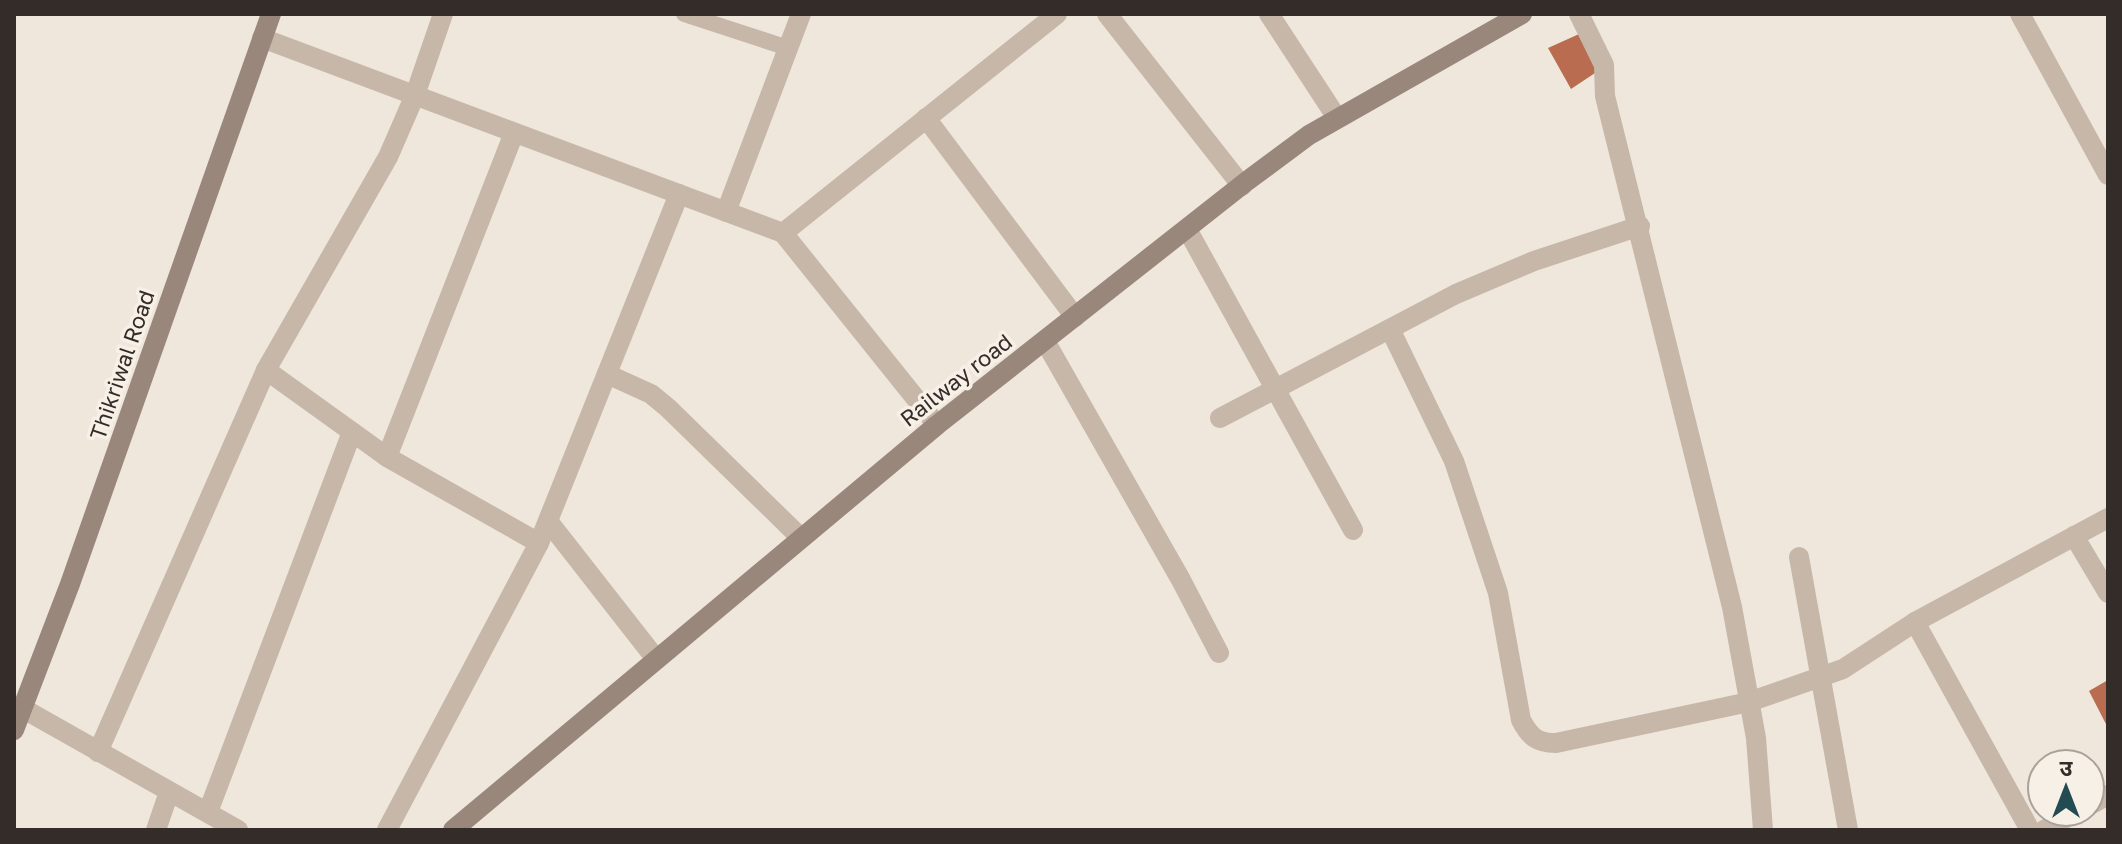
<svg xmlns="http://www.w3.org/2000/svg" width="2122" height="844" font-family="'Golos Text','Noto Sans Devanagari',sans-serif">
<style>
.building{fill:#b96c4f}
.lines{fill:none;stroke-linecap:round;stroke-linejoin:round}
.service{stroke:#c6b7a9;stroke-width:16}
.minor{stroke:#c6b7a9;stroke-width:20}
.secondary{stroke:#99877b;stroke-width:20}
.labels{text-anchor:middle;stroke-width:7;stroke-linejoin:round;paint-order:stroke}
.street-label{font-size:22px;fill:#342c28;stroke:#f7f0e7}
</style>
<rect width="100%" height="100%" fill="#efe6dc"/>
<!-- building -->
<g class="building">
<path d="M1588,30L1601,69L1571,89L1548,48Z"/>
<path d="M2108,680V728L2089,691Z"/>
</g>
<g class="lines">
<!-- service -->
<path class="service" d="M684,14L788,48"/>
<!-- minor -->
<g class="minor">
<path d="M1107,14L1242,186"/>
<path d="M1269,14L1337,118"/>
<path d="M1579,14L1604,65L1605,96L1732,607L1756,738L1763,830"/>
<path d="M2020,14L2108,175"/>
<path d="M262,38L783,233L937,425"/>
<path d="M926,118L1075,317"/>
<path d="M726,212L801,14"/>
<path d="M1187,229L1353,530"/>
<path d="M783,233L1057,14"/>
<path d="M1390,329L1454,461L1498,593L1521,720C1530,737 1537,743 1556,743L1749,702L1843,669L1915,622L2108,518"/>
<path d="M1045,341L1181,580L1219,653"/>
<path d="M266,370L387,457L539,543"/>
<path d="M607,374L651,394L668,408L801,538"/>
<path d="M1220,418L1456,294L1534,261L1640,226"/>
<path d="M387,457L514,133"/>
<path d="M548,521L656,659"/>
<path d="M2074,536L2108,593"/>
<path d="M1799,557L1848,830"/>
<path d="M1915,622L2030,830"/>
<path d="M22,708L238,830"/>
<path d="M98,752L266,370L388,157L415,95L443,14"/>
<path d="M2090,805L2108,795"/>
<path d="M208,812L352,432"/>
<path d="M156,830L169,792"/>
<path d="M387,830L539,543L679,194"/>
<path d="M2044,830L2077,812"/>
</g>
<!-- secondary -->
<g class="secondary">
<path d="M14,730L70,584L271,14"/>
<path d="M453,830L937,425L1247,181L1309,135L1522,14"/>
</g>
</g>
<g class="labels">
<!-- street labels -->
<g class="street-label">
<text transform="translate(122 365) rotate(-71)" y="8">Thikriwal Road</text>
<text transform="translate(956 380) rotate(-38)" y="8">Railway road</text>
</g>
</g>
<!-- border -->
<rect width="2122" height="844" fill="none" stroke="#342c28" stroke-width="32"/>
<!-- north arrow -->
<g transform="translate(2066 788)"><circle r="38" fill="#f7f0e7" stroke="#a9a29b" stroke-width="2"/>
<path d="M0-6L14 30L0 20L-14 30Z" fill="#224c51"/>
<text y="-12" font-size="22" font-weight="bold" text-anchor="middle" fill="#342c28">उ</text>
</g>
</svg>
